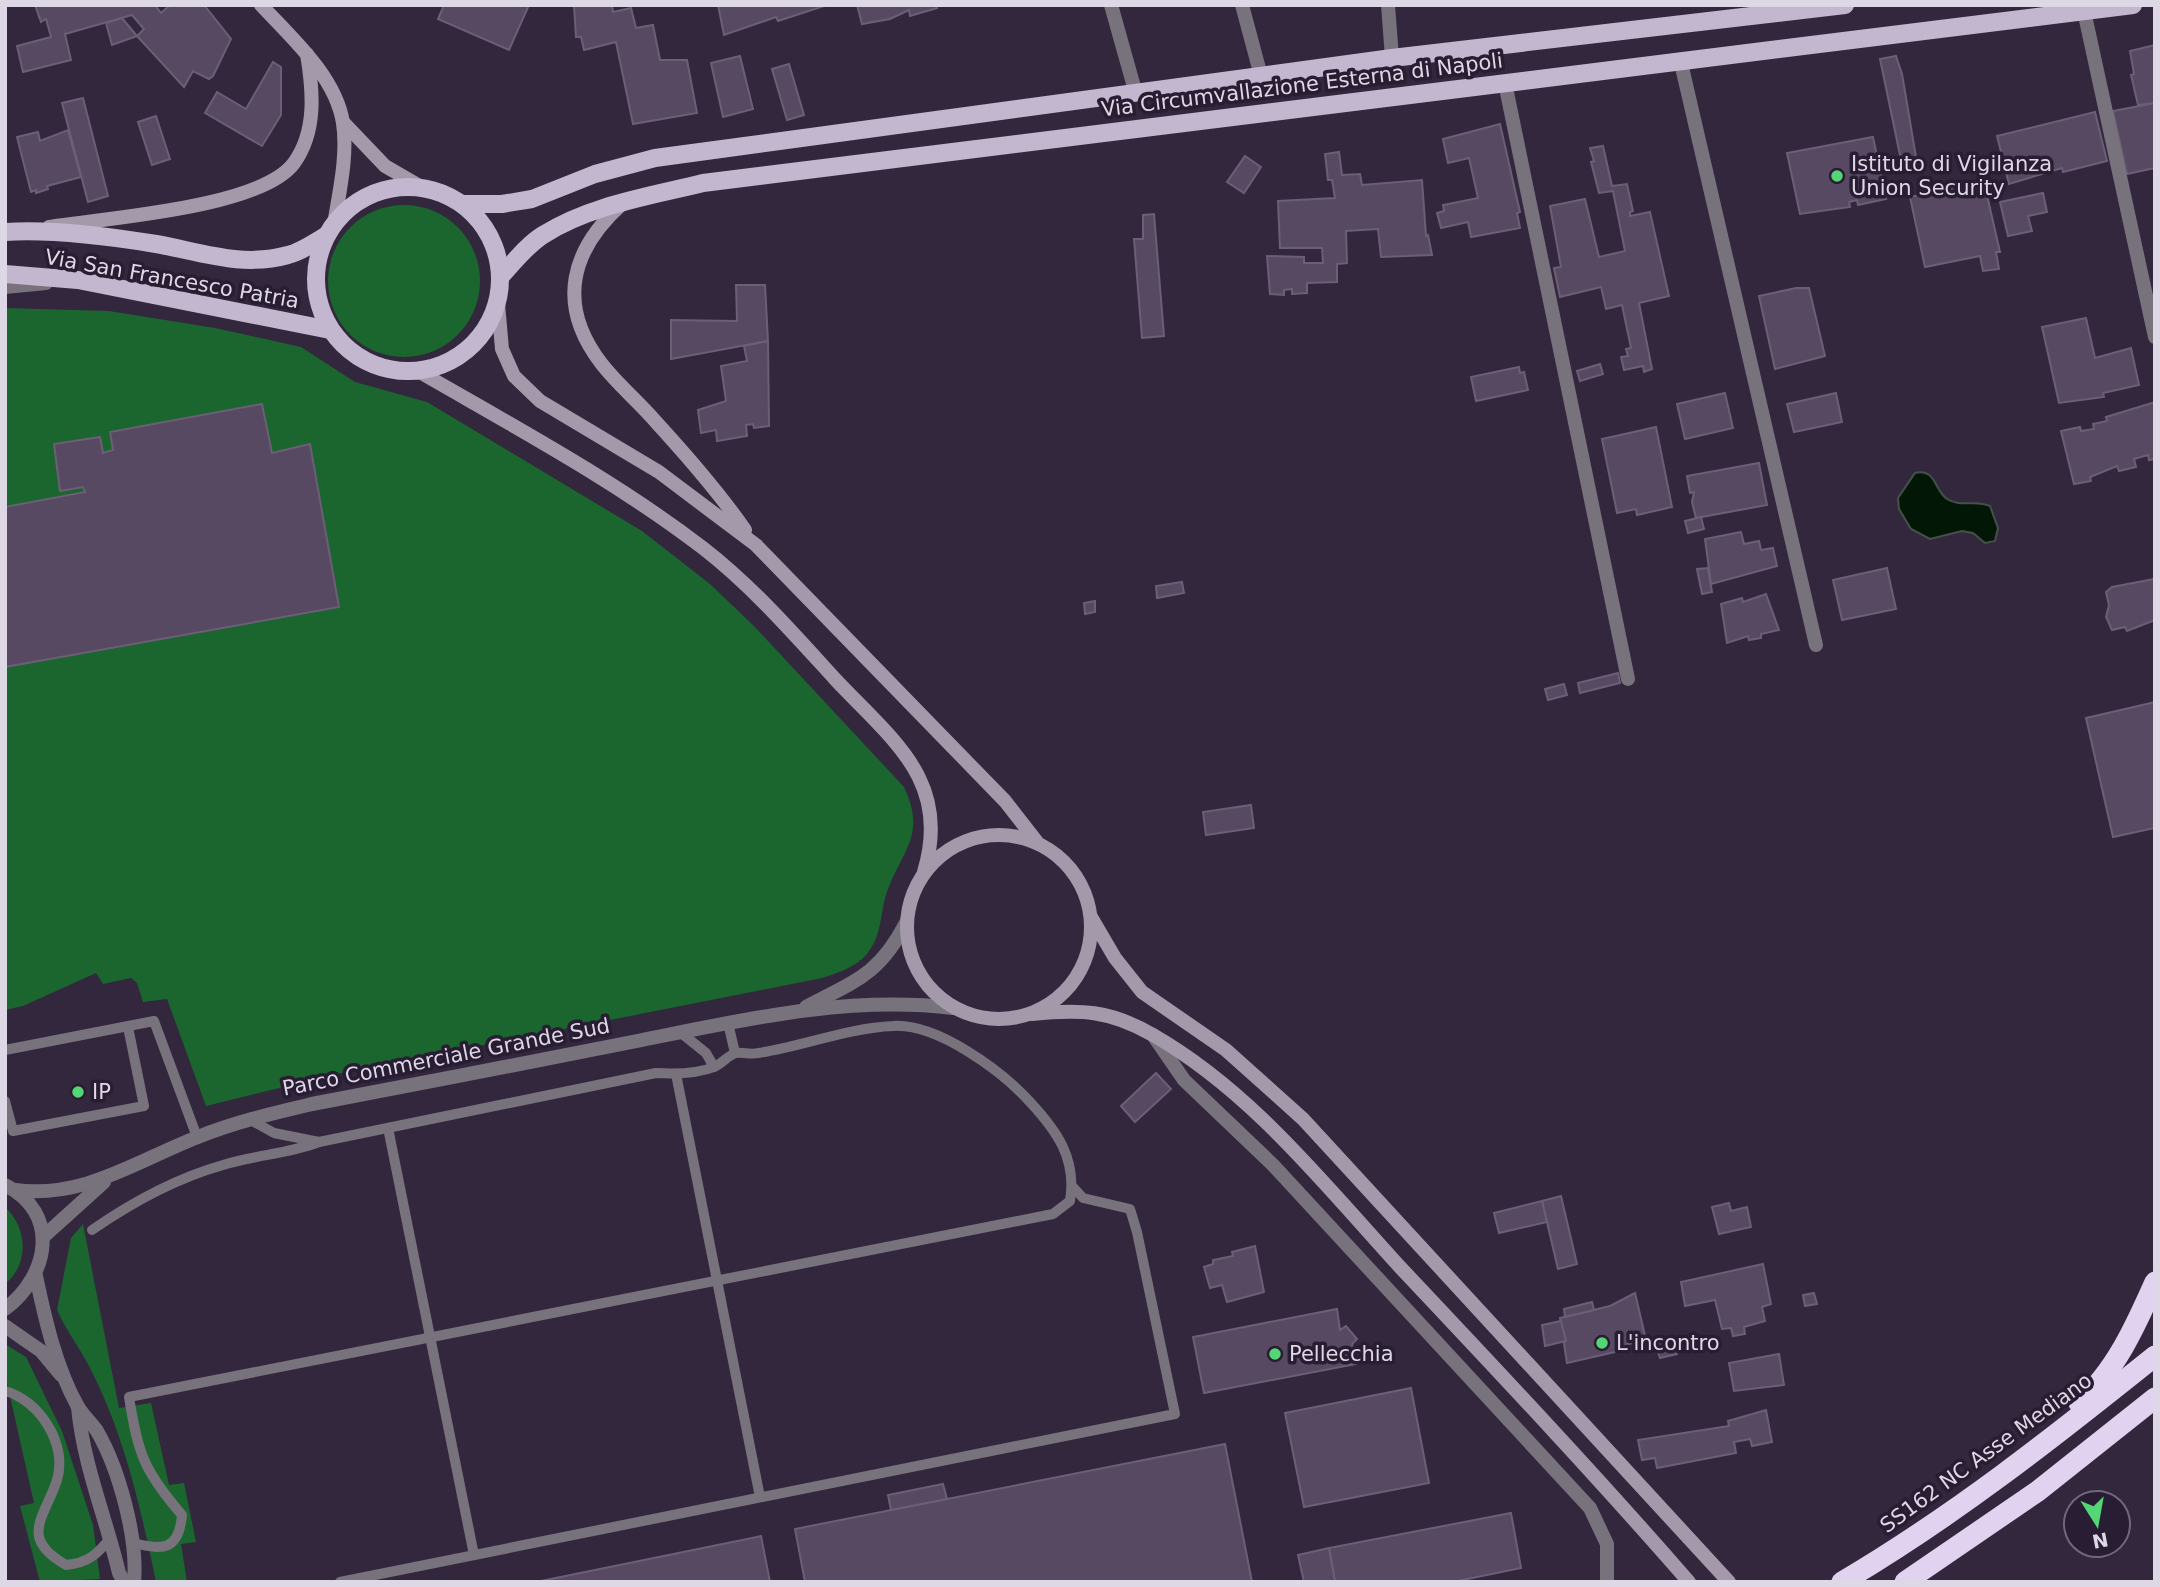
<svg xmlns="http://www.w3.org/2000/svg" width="2160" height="1587" font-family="'DejaVu Sans',sans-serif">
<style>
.green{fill:#1b652f}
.water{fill:#021706;stroke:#445149;stroke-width:2}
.building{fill:#574962;stroke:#6b5e77;stroke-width:2}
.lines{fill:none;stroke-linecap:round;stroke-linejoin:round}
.lane{stroke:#78727d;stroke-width:10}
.street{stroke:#78727d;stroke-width:14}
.secondary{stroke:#a399ab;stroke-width:14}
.primary{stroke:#c3b7cf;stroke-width:18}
.highway{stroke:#e1d2ef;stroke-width:21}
.poi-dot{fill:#53d673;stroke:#291d33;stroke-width:2.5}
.labels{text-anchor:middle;stroke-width:7;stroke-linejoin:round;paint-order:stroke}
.street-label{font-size:21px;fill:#ded7e5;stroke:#291d33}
.poi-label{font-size:21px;fill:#ded7e5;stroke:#291d33;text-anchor:start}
</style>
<rect width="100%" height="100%" fill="#33273d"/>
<!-- green -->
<g class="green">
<circle cx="404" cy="281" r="76"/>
<path d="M5,308L109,311L215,328L301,347L355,382L427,402L642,531L710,584L754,626L904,787C926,834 904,848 888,889C880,909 883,933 869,951C859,966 838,973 822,978L332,1075L206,1106L167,999L143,1002L137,983L131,978L103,984L96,973L23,1006L5,1010Z"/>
<path d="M5,1207C27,1227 30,1264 5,1284Z"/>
<path d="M83,1224L119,1408L151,1403L169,1485L184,1483L196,1542L181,1544L187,1582H156C141,1509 124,1433 89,1366C79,1347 66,1330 57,1310L71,1238Z"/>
<path d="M5,1344L26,1357L62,1431L93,1525L100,1579L40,1582L20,1506L34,1503L5,1374Z"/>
</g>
<!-- water -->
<path class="water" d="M1915,473C1936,468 1934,490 1947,499C1961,508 1975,499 1990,506L1998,528L1995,541L1985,543L1973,533L1962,531L1930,539L1911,529L1899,509L1898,498Z"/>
<!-- building -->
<g class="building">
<path d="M35,5H155L161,13L170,5H204L231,39L213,76L209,79L193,71L184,87L137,36L144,29L132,15L65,34L71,60L23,72L17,46L51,37L46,19L41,22Z"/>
<path d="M444,5H529L509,50L438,19Z"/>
<path d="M574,5H612L613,12L631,8L636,28L653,25L660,60H687L697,113L633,124L616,42L584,50L581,37H576Z"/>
<path d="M718,5H827L778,21L776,17L724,35Z"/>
<path d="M857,5H936L937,8L910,16L909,10L890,19L862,24Z"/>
<path d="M122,18L137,36L112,45L106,23Z"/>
<path d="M2155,45V103L2138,105L2131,75L2134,74L2130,51Z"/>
<path d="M740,56L753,109L723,117L711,63Z"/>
<path d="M1896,56L1902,74L1916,157L1901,160L1880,59Z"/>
<path d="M273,62L281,67V115L262,146L205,113L217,92L246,109Z"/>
<path d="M789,64L804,115L787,120L772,69Z"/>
<path d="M83,98L108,196L88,202L62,103Z"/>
<path d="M2155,103V168L2127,174L2113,111Z"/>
<path d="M2095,112L2107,161L2063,172L2062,168L2009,184L1997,136Z"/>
<path d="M156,116L170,159L152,165L138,122Z"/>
<path d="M1500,124L1520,212L1517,213L1520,228L1471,237L1468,222L1441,228L1437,213L1444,211L1443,205L1478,198L1469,158L1448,163L1443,139Z"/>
<path d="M68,130L81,177L47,186L48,189L36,193V190L31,192L17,137L38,132L40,141Z"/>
<path d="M1873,137L1886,199L1858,205L1857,200L1849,202L1850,207L1800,214L1787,153Z"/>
<path d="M1603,146L1612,186L1627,184L1633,211L1630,212V216L1650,212L1669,296L1639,303L1652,369L1644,372L1643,366L1624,370L1621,357L1628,356L1626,349L1631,348L1622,305L1606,309L1601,287L1560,297L1554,268L1561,267L1550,206L1585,199L1599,257L1625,251L1613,191L1599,193L1591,162L1594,161L1590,148Z"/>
<path d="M1339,152L1342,175L1360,174L1362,185L1422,180L1426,236L1428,235L1432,255L1381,257L1378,229L1346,231L1347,263L1337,264V282L1307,283V293L1292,294V289L1284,290V295L1270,294L1267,256L1304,257V263H1323L1322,248H1280L1278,201L1335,198L1332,180H1328L1325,154Z"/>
<path d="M1245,156L1261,167L1244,193L1227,182Z"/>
<path d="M1984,182L2000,252H1996L1999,269L1983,271L1980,256L1925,267L1910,197Z"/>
<path d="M2043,193L2047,212L2028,216L2032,231L2008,236L2000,202Z"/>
<path d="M1154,214L1164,336L1142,338L1134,239H1143V215Z"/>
<path d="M736,285H765L768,341L671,359V320L737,321Z"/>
<path d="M1796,288H1809L1825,356L1775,369L1759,296Z"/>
<path d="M2086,318L2095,358L2131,348L2139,385L2103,393L2104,397L2059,403L2042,327Z"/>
<path d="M768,341L769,426L754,428L753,424L746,425L747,436L717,441L716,430L701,433L698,410L726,401L721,366L747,361L744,346Z"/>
<path d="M1600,364L1603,374L1580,381L1577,371Z"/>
<path d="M1519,367L1520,373L1524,372L1528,390L1476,401L1471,377Z"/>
<path d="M1725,393L1733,428L1685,439L1677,404Z"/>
<path d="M1836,393L1842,422L1794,432L1787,404Z"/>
<path d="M2155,402V459L2149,460L2148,455L2134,459L2136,467L2119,471L2117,466L2090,477L2091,481L2074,484L2061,431L2080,427L2081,431L2094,429L2093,424L2107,421L2106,417Z"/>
<path d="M262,404L272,453L310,444L339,607L5,667V507L85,492L83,487L60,491L54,444L100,437L103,453L113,450L110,432Z"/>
<path d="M1656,427L1672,507L1637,515L1636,509L1617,513L1602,439Z"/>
<path d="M1759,463L1767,505L1696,518L1692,502L1694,492L1690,493L1687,476Z"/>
<path d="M1701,517L1704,529L1688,533L1685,521Z"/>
<path d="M1741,532L1744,544L1759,541L1761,550L1773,548L1777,566L1711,584L1705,539Z"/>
<path d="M1708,568L1712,592L1702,594L1697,569Z"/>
<path d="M1887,568L1896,609L1842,620L1833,580Z"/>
<path d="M2154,579L2155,620L2127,631L2125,627L2112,630L2106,617L2109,605L2106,592L2112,587Z"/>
<path d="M1182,582L1184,593L1157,598L1156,586Z"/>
<path d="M1766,594L1779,630L1761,634V638L1749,640L1748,636L1727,643L1721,604L1742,598L1743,602Z"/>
<path d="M1095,601V612L1085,614L1084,603Z"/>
<path d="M1618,673L1620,683L1580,693L1578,683Z"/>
<path d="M1564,684L1567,695L1548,700L1545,689Z"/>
<path d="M2155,702V828L2113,837L2086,718Z"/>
<path d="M1251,805L1254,828L1206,835L1203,812Z"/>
<path d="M1156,1073L1171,1089L1135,1122L1121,1106Z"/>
<path d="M1561,1196L1577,1264L1558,1269L1542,1201Z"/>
<path d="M1542,1201L1547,1222L1499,1233L1494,1213Z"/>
<path d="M1729,1203L1731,1211L1747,1207L1751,1227L1719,1234L1712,1207Z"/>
<path d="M1255,1246L1264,1292L1227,1302L1222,1285L1210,1288L1204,1267L1213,1264V1260L1233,1256L1232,1252Z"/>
<path d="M1763,1264L1771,1304L1762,1307L1765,1321L1744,1327L1745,1334L1733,1336L1731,1328L1722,1329L1715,1300L1685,1306L1681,1282Z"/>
<path d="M1635,1293L1646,1340L1624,1345V1350L1567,1363L1560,1318L1610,1306Z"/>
<path d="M1814,1293L1817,1304L1805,1306L1803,1295Z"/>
<path d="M1592,1302L1594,1310L1565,1317L1564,1309Z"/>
<path d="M1337,1309L1340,1330L1346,1326L1357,1339L1352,1344L1356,1364L1204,1393L1193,1337Z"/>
<path d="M1561,1321L1566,1341L1545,1346L1542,1325Z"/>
<path d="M1673,1337L1677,1354L1660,1358L1655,1343Z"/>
<path d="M1779,1354L1784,1385L1734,1391L1729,1363Z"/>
<path d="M1411,1388L1429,1483L1304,1507L1285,1413Z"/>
<path d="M1766,1410L1772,1442L1752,1446L1750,1439L1734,1442L1736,1453L1657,1468L1655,1458L1642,1460L1638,1440L1729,1426L1728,1421Z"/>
<path d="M1225,1444L1252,1582H805L795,1529Z"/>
<path d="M943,1484L947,1499L891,1510L888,1495Z"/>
<path d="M1511,1513L1521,1568L1453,1582H1335L1329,1548Z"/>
<path d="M761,1536L770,1582H536L757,1537Z"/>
<path d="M1329,1548L1335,1582H1304L1298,1555Z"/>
</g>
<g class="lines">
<!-- lane -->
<g class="lane">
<path d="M728,1023L735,1053"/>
<path d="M680,1032L706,1053L714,1067"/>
<path d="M5,1050L154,1021L197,1137"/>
<path d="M676,1074L760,1497"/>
<path d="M5,1101L13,1131L144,1106L128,1027"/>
<path d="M388,1128L474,1555"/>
<path d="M92,1230C131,1203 177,1178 223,1165C255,1155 288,1154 319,1142"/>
<path d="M5,1391C39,1400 68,1444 57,1480C45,1517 18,1538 66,1565C88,1563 98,1554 111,1537"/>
<path d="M134,1543C163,1551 179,1550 182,1515C144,1471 138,1454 129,1397L1053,1214L1070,1201C1077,1159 1057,1131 1030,1102C1002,1071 937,1023 893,1026C848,1028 803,1046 758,1053C751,1055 743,1052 736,1053C728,1055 722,1064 714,1067C697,1074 674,1074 656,1073L319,1142L274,1133L249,1119"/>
<path d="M340,1582L1175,1414L1137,1232L1130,1209L1083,1198L1073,1187"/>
</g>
<!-- street -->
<g class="street">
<path d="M1111,5L1136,94"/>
<path d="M1242,5L1261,76"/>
<path d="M1388,5L1392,58"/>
<path d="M2084,11L2155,337"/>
<path d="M1681,63L1816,645"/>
<path d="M1505,83L1628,679"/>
<path d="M5,287L46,283"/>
<path d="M806,1007C855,981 879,975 906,923"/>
<path d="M1153,1035L1184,1080L1273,1165L1590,1508L1607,1544V1582"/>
<path d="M5,1185C61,1213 49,1276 5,1309"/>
<path d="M15,1190C84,1199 136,1161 198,1137C235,1122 274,1113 312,1104C419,1084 525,1063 632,1042C738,1021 845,995 953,1008"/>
<path d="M43,1237L104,1182"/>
<path d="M36,1276C45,1319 56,1367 77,1405C82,1415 91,1422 97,1431C119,1469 138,1538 134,1582"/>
<path d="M5,1326L41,1351L61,1375"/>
<path d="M78,1407C83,1464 106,1518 119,1573L124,1582"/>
</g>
<!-- secondary -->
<g class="secondary">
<path d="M261,5C292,38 336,77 343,123C348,156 339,193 334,225"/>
<path d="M343,122L385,166L423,188"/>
<path d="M623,203C571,249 556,304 601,363C617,384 639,402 656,422C688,457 718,491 745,530"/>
<path d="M49,227C105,218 261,208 294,163C317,131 313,90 307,54"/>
<path d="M498,304L502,349L514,376L540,401L659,472L756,545L1005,801L1037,842"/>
<path d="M418,371C515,427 614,480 703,548C752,586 793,633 835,679C891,739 952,780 924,872"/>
<circle cx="999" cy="927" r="92"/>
<path d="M1091,917L1115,958L1142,992L1226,1050L1303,1119L1729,1582"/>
<path d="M1032,1014C1080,1009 1110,1010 1153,1035C1251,1091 1324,1184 1399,1266C1497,1370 1595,1474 1689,1582"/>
</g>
<!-- primary -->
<g class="primary">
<circle cx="408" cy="279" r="92"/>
<path d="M462,204H502L532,199L595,174L655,158L1392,58L1845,5"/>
<path d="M5,232C54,229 107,236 156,244C201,252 242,268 288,255C301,252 315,242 327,235"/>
<path d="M5,274L78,280L330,330"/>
<path d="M501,276C514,262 527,245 543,235C590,205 651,196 703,183L2133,5"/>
</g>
<!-- highway -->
<g class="highway">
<path d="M2079,1403C2115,1372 2136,1325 2155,1282"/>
<path d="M1842,1582C1954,1516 2054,1437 2155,1356"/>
<path d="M1905,1582L2038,1491L2155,1398"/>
</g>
</g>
<!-- markers -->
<g class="poi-dot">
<circle cx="1837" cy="176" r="7"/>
<circle cx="78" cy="1092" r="7"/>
<circle cx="1602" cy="1343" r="7"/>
<circle cx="1275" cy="1354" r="7"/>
</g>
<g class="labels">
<!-- street labels -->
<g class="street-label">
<text transform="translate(1302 85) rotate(-7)" y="7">Via Circumvallazione Esterna di Napoli</text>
<text transform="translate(172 279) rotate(10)" y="7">Via San Francesco Patria</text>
<text transform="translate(446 1057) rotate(-11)" y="7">Parco Commerciale Grande Sud</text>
<text transform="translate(1986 1453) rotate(-36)" y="7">SS162 NC Asse Mediano</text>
</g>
<!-- poi labels -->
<g class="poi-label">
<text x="1851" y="171">Istituto di Vigilanza<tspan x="1851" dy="24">Union Security</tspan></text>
<text x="92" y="1099">IP</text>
<text x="1616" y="1350">L'incontro</text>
<text x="1289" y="1361">Pellecchia</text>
</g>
</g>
<!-- border -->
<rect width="2160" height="1587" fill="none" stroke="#ded7e5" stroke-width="14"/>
<!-- north arrow -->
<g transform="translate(2097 1524) rotate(169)"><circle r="33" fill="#291d33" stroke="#71677a" stroke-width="2"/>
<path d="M0-5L12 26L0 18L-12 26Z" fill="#53d673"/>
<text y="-10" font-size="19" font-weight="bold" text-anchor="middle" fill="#ded7e5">N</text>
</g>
</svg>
